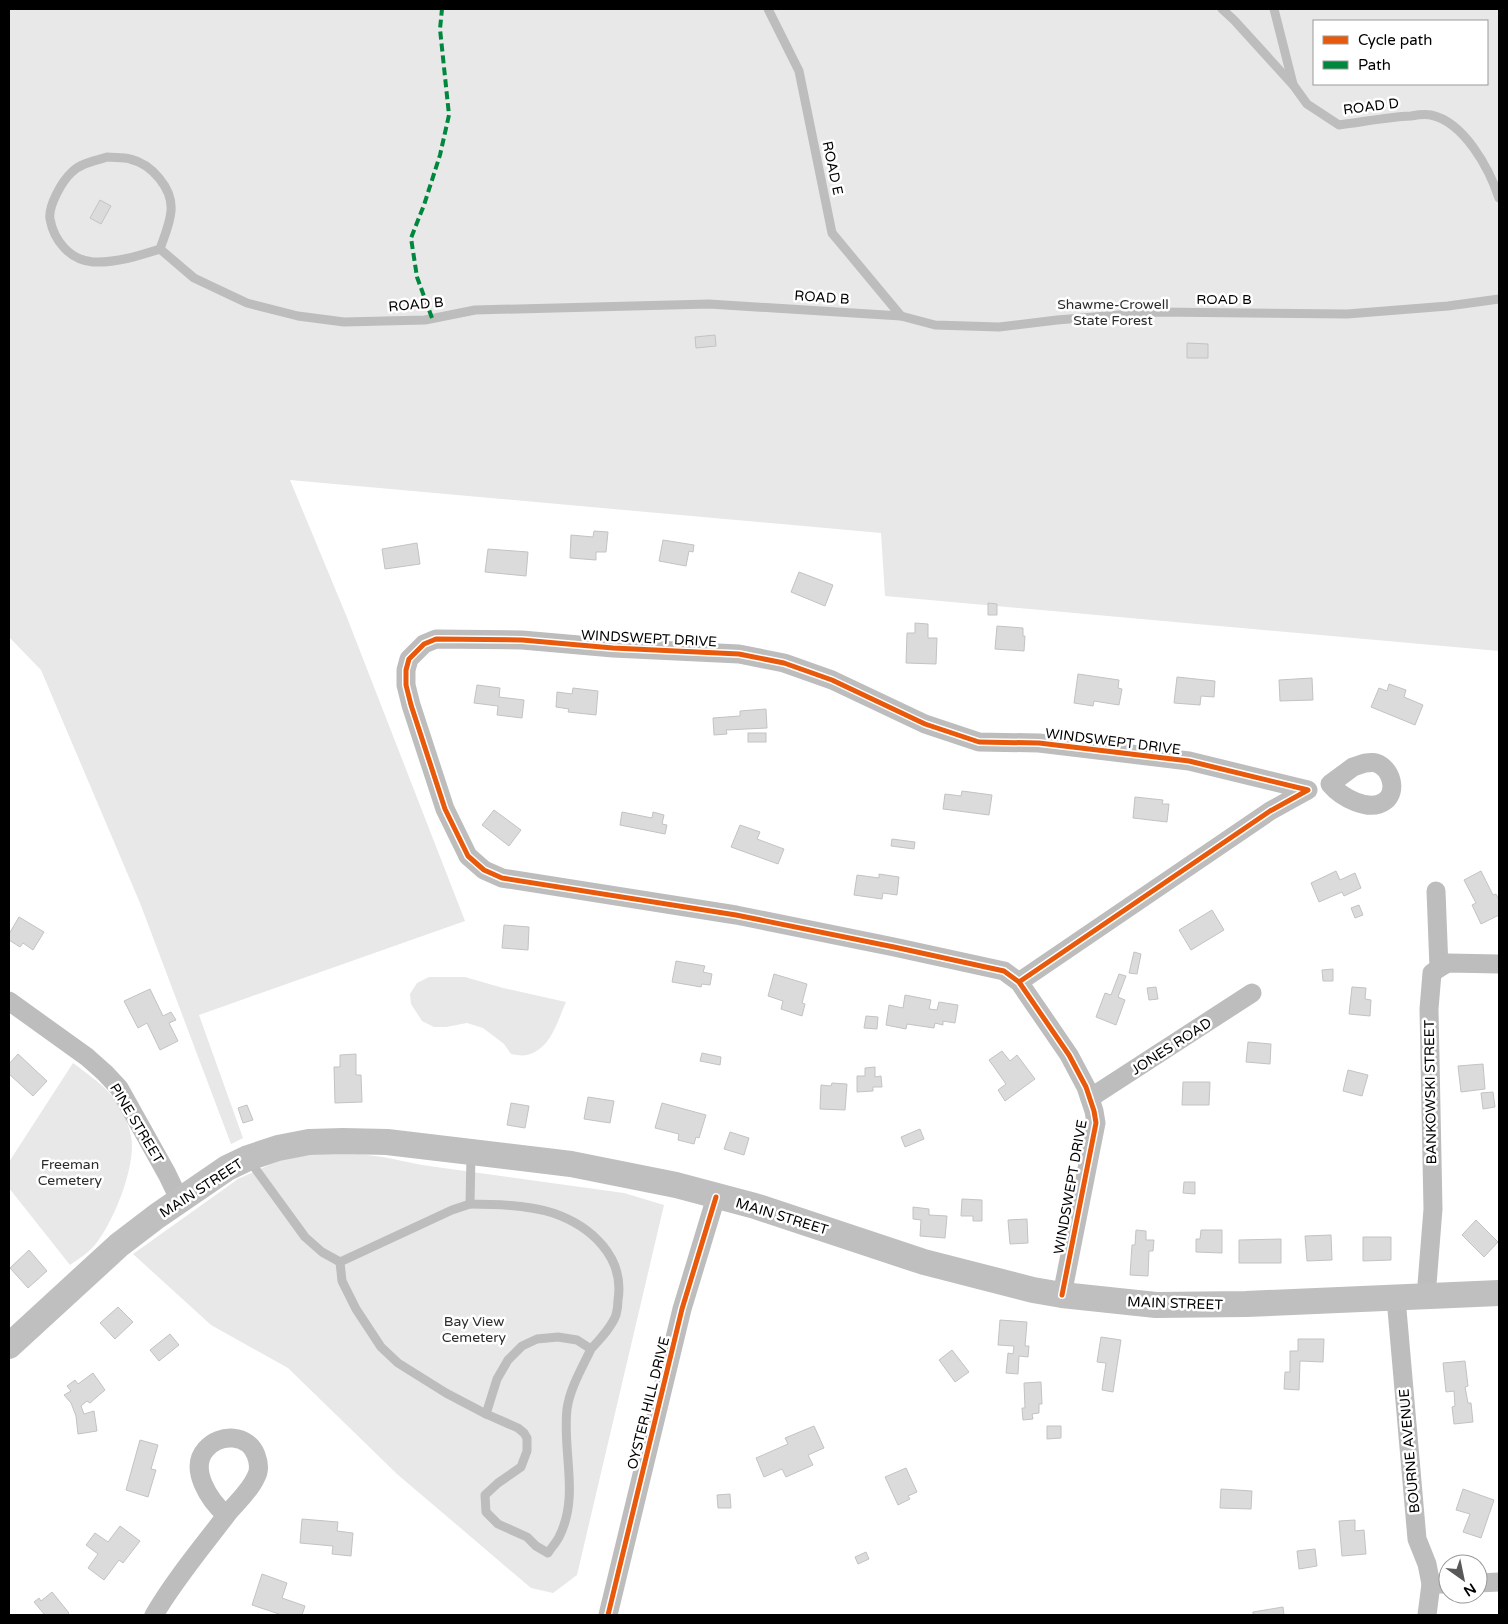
<svg xmlns="http://www.w3.org/2000/svg" width="1508" height="1624" font-family="'Varela Round',sans-serif">
<style>
.green{fill:#e8e8e8;fill-rule:evenodd}
.building{fill:#dbdbdb;stroke:#c3c3c3}
.lines{fill:none;stroke-linecap:round;stroke-linejoin:round}
.service{stroke:#bdbdbd;stroke-width:9}
.minor{stroke:#bdbdbd;stroke-width:19}
.secondary{stroke:#bfbfbf;stroke-width:26}
.quiet{stroke:#00873e;stroke-width:4;stroke-dasharray:8 4;stroke-linecap:butt}
.cycleway-casing{stroke:#fff;stroke-width:8}
.cycleway{stroke:#e8590c;stroke-width:5}
.labels{text-anchor:middle;stroke-width:5;stroke-linejoin:round;paint-order:stroke}
.street-label{font-size:14px;fill:#000;stroke:#fff}
.park-label{font-size:14px;fill:#2c2c2c;stroke:#fff}
</style>
<rect width="100%" height="100%" fill="#fff"/>
<!-- green -->
<g class="green">
<path d="M9,9H1499V651L885,596L881,533L290,480L346,615L465,921L199,1015L243,1138L231,1144L140,903L41,670L9,637ZM1314,21H1487V84H1314Z"/>
<path d="M429,977H465L503,988L566,1002C557,1022 551,1049 527,1055C523,1056 516,1055 511,1054L504,1044L483,1028L467,1023L446,1027H434L422,1021L411,1004L410,994L417,983Z"/>
<path d="M73,1063C90,1076 109,1088 120,1107C125,1116 129,1126 131,1136C137,1165 113,1224 94,1246C87,1254 78,1259 70,1265L9,1188V1162Z"/>
<path d="M343,1152L383,1157L422,1165L624,1193L664,1205L577,1575L553,1593L531,1588L397,1474L288,1368L211,1325L133,1254L238,1179L287,1157Z"/>
</g>
<!-- building -->
<g class="building">
<path d="M100,200L111,206L101,224L90,218Z"/>
<path d="M715,335L716,346L696,348L695,337Z"/>
<path d="M1187,343L1208,344V358H1187Z"/>
<path d="M594,531L608,532L606,552H596V560L570,558L571,535L593,537Z"/>
<path d="M663,540L694,545L693,552L689,551L686,566L659,561Z"/>
<path d="M417,543L420,564L385,569L382,549Z"/>
<path d="M488,549L528,552L526,576L485,572Z"/>
<path d="M799,572L833,585L825,606L791,592Z"/>
<path d="M988,603L997,604V615H988Z"/>
<path d="M915,623L928,624V638H937L936,664L906,663L907,633H915Z"/>
<path d="M997,626L1023,628V636H1025L1024,651L995,649Z"/>
<path d="M1078,674L1119,680L1118,688L1122,689L1119,705L1094,701L1093,706L1074,703Z"/>
<path d="M1177,677L1215,681L1214,697L1201,696L1200,705L1174,703Z"/>
<path d="M1312,678L1313,700L1280,701L1279,680Z"/>
<path d="M1389,684L1406,690L1404,697L1423,705L1415,725L1371,707L1379,688L1387,691Z"/>
<path d="M477,685L500,688L499,697L524,700L522,718L497,715L498,706L474,703Z"/>
<path d="M573,688L598,691L596,715L568,712L569,709L556,707L557,692L572,694Z"/>
<path d="M766,709L767,728L726,730L727,734L714,735L713,718L740,716V711Z"/>
<rect x="748" y="733" width="18" height="9"/>
<path d="M962,791L992,795L989,815L943,809L945,794L961,796Z"/>
<path d="M1135,797L1163,800L1162,804H1169L1167,822L1133,818Z"/>
<path d="M494,810L521,830L509,846L482,825Z"/>
<path d="M622,812L652,818L653,812L664,815L662,824L667,825L665,834L620,825Z"/>
<path d="M740,825L760,832L757,839L784,849L778,864L731,847Z"/>
<path d="M892,839L915,842L914,849L891,846Z"/>
<path d="M1336,871L1340,880L1355,873L1361,888L1344,896L1342,892L1319,902L1311,883Z"/>
<path d="M1481,871L1493,895L1496,894L1499,900V915L1481,924L1472,905L1476,903L1464,880Z"/>
<path d="M879,874L899,877L897,895L883,893L882,899L854,895L857,875L879,878Z"/>
<path d="M1359,905L1363,915L1355,918L1351,908Z"/>
<path d="M1212,910L1224,930L1191,950L1179,930Z"/>
<path d="M19,917L44,932L33,950L23,943L20,947L9,940V934Z"/>
<path d="M504,925L529,927L528,950L502,948Z"/>
<path d="M1134,952L1141,954L1137,974L1129,973Z"/>
<path d="M676,961L705,966L703,972L712,974L710,985L702,984L701,987L672,982Z"/>
<path d="M1333,969V981H1323L1322,970Z"/>
<path d="M774,974L807,984L802,1003L805,1004L802,1016L781,1009L783,1001L768,996Z"/>
<path d="M1119,974L1126,976L1118,997L1125,1000L1116,1025L1096,1017L1105,993L1111,995Z"/>
<path d="M1156,987L1158,999L1149,1000L1147,988Z"/>
<path d="M1352,987L1366,988L1365,999L1371,1000L1370,1016L1349,1014Z"/>
<path d="M150,989L163,1016L171,1012L176,1020L169,1023L178,1041L160,1050L147,1023L138,1028L124,1001Z"/>
<path d="M905,995L931,1000L929,1009L937,1010L939,1002L958,1005L955,1023L943,1021V1025L935,1023L934,1028L907,1024L906,1029L886,1025L889,1005L903,1008Z"/>
<path d="M866,1016L878,1017L877,1029L864,1028Z"/>
<path d="M1248,1042L1271,1044L1270,1064L1246,1062Z"/>
<path d="M1002,1051L1010,1061L1017,1055L1035,1079L1005,1101L998,1090L1006,1084L989,1060Z"/>
<path d="M702,1053L721,1057L720,1065L700,1061Z"/>
<path d="M18,1054L47,1081L33,1096L9,1074V1064Z"/>
<path d="M356,1054V1075H361L362,1102L335,1103L334,1067H340V1055Z"/>
<path d="M1483,1064L1485,1089L1461,1092L1458,1066Z"/>
<path d="M875,1067V1077L881,1076L882,1087H873V1091L857,1092V1076H865V1068Z"/>
<path d="M1348,1070L1368,1075L1362,1096L1343,1091Z"/>
<path d="M1183,1082H1210L1209,1105H1182Z"/>
<path d="M832,1083L847,1084L845,1110L820,1109L821,1085L831,1086Z"/>
<path d="M1493,1092L1495,1107L1483,1109L1481,1093Z"/>
<path d="M588,1097L614,1101L610,1123L584,1119Z"/>
<path d="M511,1103L529,1106L525,1128L507,1125Z"/>
<path d="M662,1103L706,1115L699,1138L696,1137L694,1144L678,1140L679,1134L655,1128Z"/>
<path d="M247,1105L253,1120L243,1123L238,1108Z"/>
<path d="M920,1129L924,1139L905,1147L901,1137Z"/>
<path d="M730,1132L749,1138L744,1155L724,1149Z"/>
<path d="M1184,1182H1195V1194L1183,1193Z"/>
<path d="M962,1199L982,1200V1221H973V1216H961Z"/>
<path d="M913,1207L929,1209V1215L947,1216L945,1238L920,1236L921,1220L913,1219Z"/>
<path d="M1027,1219L1028,1243L1010,1244L1008,1220Z"/>
<path d="M1476,1220L1498,1242L1484,1257L1462,1235Z"/>
<path d="M1136,1230L1146,1231V1240H1154L1153,1251H1149L1148,1276L1130,1275L1132,1245H1135Z"/>
<path d="M1201,1230H1222V1253L1196,1252V1239H1200Z"/>
<path d="M1331,1235L1332,1260L1307,1261L1305,1236Z"/>
<path d="M1363,1237H1391V1260L1363,1261Z"/>
<path d="M1281,1239V1263H1239V1240Z"/>
<path d="M29,1250L47,1271L28,1288L10,1268Z"/>
<path d="M118,1307L133,1322L115,1339L100,1323Z"/>
<path d="M1000,1320L1027,1322L1025,1346H1029L1028,1357L1019,1356L1018,1374L1006,1373L1008,1353L1013,1354L1014,1346L998,1345Z"/>
<path d="M170,1334L179,1345L159,1361L150,1350Z"/>
<path d="M1101,1337L1121,1340L1113,1392L1102,1390L1106,1363L1097,1362Z"/>
<path d="M1298,1339H1324L1323,1362L1300,1361L1299,1390L1284,1389L1285,1372H1290V1351H1298Z"/>
<path d="M952,1350L969,1372L955,1382L939,1360Z"/>
<path d="M1465,1361L1468,1386L1465,1387L1468,1403H1471L1473,1422L1454,1424L1452,1407L1455,1406L1454,1391L1446,1392L1443,1363Z"/>
<path d="M93,1373L105,1390L90,1403L87,1401L81,1406L84,1414L94,1411L97,1431L78,1434L76,1416L71,1403L64,1395L71,1391L67,1386L75,1380L78,1384Z"/>
<path d="M1041,1382L1042,1404H1039V1413L1032,1414L1033,1419L1023,1420L1022,1408H1025L1024,1383Z"/>
<path d="M814,1426L824,1448L808,1455L813,1465L786,1477L782,1469L764,1477L756,1458L788,1444L785,1438Z"/>
<path d="M1047,1426H1061V1438L1047,1439Z"/>
<path d="M140,1440L158,1445L151,1469L156,1470L148,1497L126,1490Z"/>
<path d="M906,1468L917,1492L908,1496L910,1499L898,1505L885,1477Z"/>
<path d="M1221,1489L1252,1491L1251,1509L1220,1508Z"/>
<path d="M1463,1489L1494,1500L1481,1538L1463,1532L1470,1514L1456,1510Z"/>
<path d="M730,1494L731,1508H718L717,1495Z"/>
<path d="M302,1519L338,1522L337,1531L353,1533L351,1556L332,1554L333,1546L300,1543Z"/>
<path d="M1355,1520V1531L1364,1530L1366,1554L1342,1556L1339,1521Z"/>
<path d="M120,1526L140,1541L123,1563L119,1560L104,1580L88,1568L98,1554L86,1545L95,1533L108,1542Z"/>
<path d="M1315,1549L1317,1566L1299,1569L1297,1551Z"/>
<path d="M866,1552L869,1559L858,1564L855,1557Z"/>
<path d="M262,1574L287,1583L282,1598L305,1606L302,1615H282L252,1605Z"/>
<path d="M52,1592L69,1613L67,1615H45L34,1602L39,1598L41,1601Z"/>
<path d="M1283,1607L1284,1615H1253V1612Z"/>
</g>
<g class="lines">
<!-- service -->
<g class="service">
<path d="M768,9L799,71L832,233L901,316"/>
<path d="M1222,9L1234,20L1294,86L1307,104L1339,125C1363,122 1387,117 1411,116C1417,115 1425,114 1431,115C1464,122 1489,168 1499,198"/>
<path d="M1274,9L1293,84"/>
<path d="M107,157C114,158 123,157 130,159C152,164 173,189 171,211C170,224 164,237 160,249C138,256 116,263 93,262C70,260 54,241 50,219C48,206 62,181 72,172C81,163 95,161 107,157Z"/>
<path d="M160,249L194,278L247,303L298,316L344,322L425,320L475,310L709,304L901,316L935,325L999,327L1057,320L1156,312L1347,314L1448,306L1499,299"/>
<path d="M471,1155L470,1204C498,1204 527,1205 553,1213C591,1226 625,1257 618,1300C618,1305 617,1311 616,1315C611,1328 600,1339 591,1349L577,1340L558,1337L537,1339L522,1346L508,1360L497,1379L486,1414L518,1428L524,1433L527,1438V1451L521,1467L498,1483L485,1495L486,1512L498,1524L527,1537L536,1546L548,1553C551,1548 556,1543 559,1537C580,1496 562,1452 567,1409C570,1388 582,1368 591,1349"/>
<path d="M249,1160L305,1237L322,1252L340,1262"/>
<path d="M470,1204L452,1210L340,1262L342,1281L356,1309L381,1347L398,1363L446,1393L486,1414"/>
</g>
<!-- minor -->
<g class="minor">
<path d="M1365,763C1368,763 1373,762 1376,763C1391,768 1398,791 1385,801C1369,813 1341,797 1330,784L1353,767Z"/>
<path d="M1439,968L1448,963L1499,964"/>
<path d="M1019,982L1270,811L1308,790L1189,761L1039,743L979,742L925,724L832,680L784,663L739,654L613,648L522,640L436,639L424,644L409,659L406,670V685L411,705L445,809L468,856L484,870L502,878L736,915L894,947L1004,971L1019,982L1069,1055L1086,1087L1094,1111L1096,1123L1062,1295"/>
<path d="M9,1001L87,1057L105,1073L119,1088L167,1174L180,1201"/>
<path d="M1090,1098L1252,993"/>
<path d="M1426,1297L1433,1209L1429,1009L1432,973L1439,968L1436,891"/>
<path d="M1396,1298L1417,1539L1427,1564L1431,1584H1448"/>
<path d="M1478,1583L1499,1582"/>
<path d="M154,1615C175,1579 203,1546 228,1513C238,1501 250,1491 256,1477C260,1470 259,1463 256,1455C248,1434 220,1433 206,1449C188,1469 210,1501 226,1515"/>
<path d="M608,1615L682,1309L716,1197"/>
<path d="M1427,1615L1431,1584"/>
</g>
<!-- secondary -->
<path class="secondary" d="M9,1346L119,1245L157,1216L227,1168L248,1158L278,1148L309,1142L343,1141L387,1142L571,1164L676,1185L755,1206L924,1262L1033,1290L1062,1295L1156,1305L1246,1304L1499,1293"/>
<!-- quiet -->
<path class="quiet" d="M432,318L417,277L411,238L424,205L440,155L449,115L440,29L442,9"/>
<defs>
<g id="cycleway">
<path d="M1019,982L1270,811L1308,790L1189,761L1039,743L979,742L925,724L832,680L784,663L739,654L613,648L522,640L436,639L424,644L409,659L406,670V685L411,705L445,809L468,856L484,870L502,878L736,915L894,947L1004,971L1019,982L1069,1055L1086,1087L1094,1111L1096,1123L1062,1295"/>
<path d="M608,1615L682,1309L716,1197"/>
</g>
</defs>
<!-- cycleway casing -->
<use href="#cycleway" class="cycleway-casing"/>
<!-- cycleway -->
<use href="#cycleway" class="cycleway"/>
</g>
<g class="labels">
<!-- street labels -->
<g class="street-label">
<text transform="translate(1371 106) rotate(-7)" y="5">ROAD D</text>
<text transform="translate(833 168) rotate(78)" y="5">ROAD E</text>
<text transform="translate(822 297) rotate(4)" y="5">ROAD B</text>
<text x="1224" y="304">ROAD B</text>
<text transform="translate(416 304) rotate(-5)" y="5">ROAD B</text>
<text transform="translate(649 638) rotate(3)" y="5">WINDSWEPT DRIVE</text>
<text transform="translate(1113 741) rotate(7)" y="5">WINDSWEPT DRIVE</text>
<text transform="translate(1171 1046) rotate(-33)" y="5">JONES ROAD</text>
<text transform="translate(1430 1092) rotate(-91)" y="5">BANKOWSKI STREET</text>
<text transform="translate(137 1123) rotate(59)" y="5">PINE STREET</text>
<text transform="translate(1070 1187) rotate(-80)" y="5">WINDSWEPT DRIVE</text>
<text transform="translate(201 1188) rotate(-33)" y="5">MAIN STREET</text>
<text transform="translate(782 1216) rotate(17)" y="5">MAIN STREET</text>
<text transform="translate(1175 1303) rotate(2)" y="5">MAIN STREET</text>
<text transform="translate(648 1403) rotate(-76)" y="5">OYSTER HILL DRIVE</text>
<text transform="translate(1409 1451) rotate(-95)" y="5">BOURNE AVENUE</text>
</g>
<!-- park labels -->
<g class="park-label">
<text x="1113" y="309">Shawme-Crowell<tspan x="1113" dy="16">State Forest</tspan></text>
<text x="70" y="1169">Freeman<tspan x="70" dy="16">Cemetery</tspan></text>
<text x="474" y="1326">Bay View<tspan x="474" dy="16">Cemetery</tspan></text>
</g>
</g>
<!-- border -->
<rect width="1508" height="1624" fill="none" stroke="#000000" stroke-width="20"/>
<!-- legend -->
<rect x="1313" y="20" width="175" height="65" fill="#ffffff" stroke="#999999"/>
<rect x="1323" y="36" width="25" height="8" fill="#e8590c" stroke="#999999"/>
<text x="1358" y="45" font-size="15" fill="#000000">Cycle path</text>
<rect x="1323" y="61" width="25" height="8" fill="#00873e" stroke="#999999"/>
<text x="1358" y="70" font-size="15" fill="#000000">Path</text>
<!-- north arrow -->
<g transform="translate(1463 1579) rotate(147)"><circle r="24" fill="#ffffff" stroke="#999999"/>
<path d="M0-4L9 19L0 12L-9 19Z" fill="#595959"/>
<text y="-8" font-size="14" font-weight="bold" text-anchor="middle" fill="#000000">N</text>
</g>
</svg>
